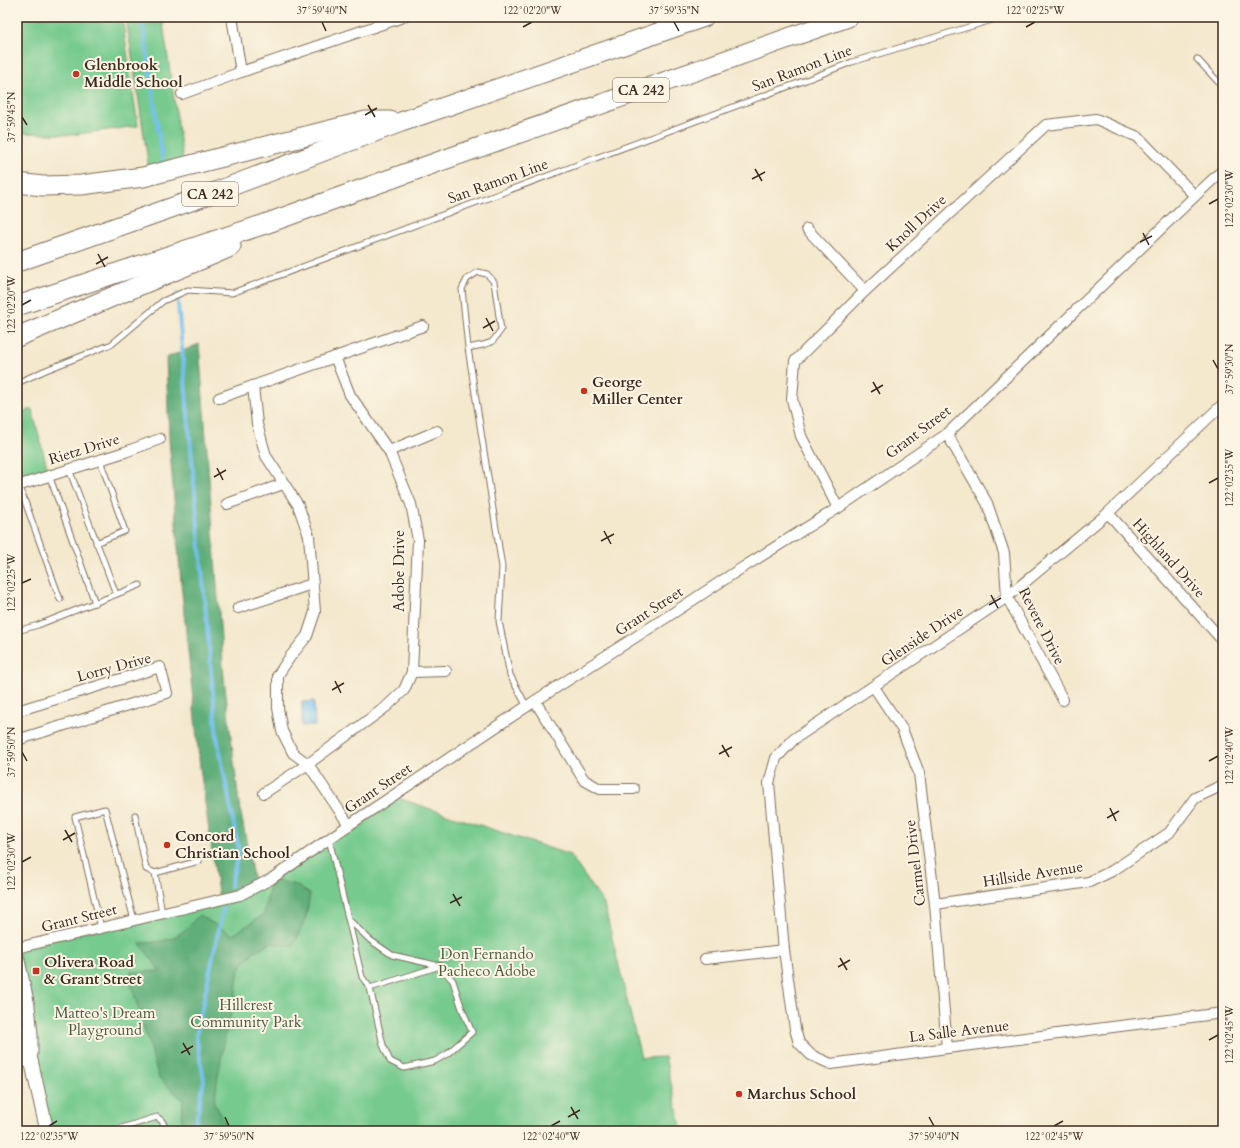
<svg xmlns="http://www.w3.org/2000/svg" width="1240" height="1148" font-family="Cardo,serif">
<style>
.green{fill:#76ca8e;stroke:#587a56}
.forest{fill:#60ae79;stroke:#4e6c4c}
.water{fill:#73c0ed;stroke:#577586}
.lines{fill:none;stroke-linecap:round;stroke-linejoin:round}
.stream{stroke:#73c0ed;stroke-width:4}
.service-casing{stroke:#7c6c5b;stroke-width:7}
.minor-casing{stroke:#7c6c5b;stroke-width:12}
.tertiary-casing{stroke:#7c6c5b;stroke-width:15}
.motorway-casing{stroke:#7c6c5b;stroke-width:21}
.service{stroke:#fff;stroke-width:5}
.minor{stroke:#fff;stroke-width:10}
.tertiary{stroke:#fff;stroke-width:13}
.motorway{stroke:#fff;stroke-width:19}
.ticks{fill:none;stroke:#3b2a1e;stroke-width:1.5}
.poi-dot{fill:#c8321e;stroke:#fcf5e5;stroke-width:1.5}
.labels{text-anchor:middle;stroke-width:4;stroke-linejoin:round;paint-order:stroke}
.shield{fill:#fcf5e5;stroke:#75675a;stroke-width:1}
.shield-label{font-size:14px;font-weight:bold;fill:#3b2a1e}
.poi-label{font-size:15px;font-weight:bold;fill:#3b2a1e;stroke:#fcf5e5;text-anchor:start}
.street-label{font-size:15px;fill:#3b2a1e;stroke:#fcf5e5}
.park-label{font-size:15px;fill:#4d5a40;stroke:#fcf5e5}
.neatline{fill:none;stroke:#3b2a1e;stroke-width:1.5}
.ticks-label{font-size:10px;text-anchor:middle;fill:#3b2a1e}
</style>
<rect width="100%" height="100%" fill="#fcf5e5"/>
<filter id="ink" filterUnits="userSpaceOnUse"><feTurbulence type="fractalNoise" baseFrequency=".025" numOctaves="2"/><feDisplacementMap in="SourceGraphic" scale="8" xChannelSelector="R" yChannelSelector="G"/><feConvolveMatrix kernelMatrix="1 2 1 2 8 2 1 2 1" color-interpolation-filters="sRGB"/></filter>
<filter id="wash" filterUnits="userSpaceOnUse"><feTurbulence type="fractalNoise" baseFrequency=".012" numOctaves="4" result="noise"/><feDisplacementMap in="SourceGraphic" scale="16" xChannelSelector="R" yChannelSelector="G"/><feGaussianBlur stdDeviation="0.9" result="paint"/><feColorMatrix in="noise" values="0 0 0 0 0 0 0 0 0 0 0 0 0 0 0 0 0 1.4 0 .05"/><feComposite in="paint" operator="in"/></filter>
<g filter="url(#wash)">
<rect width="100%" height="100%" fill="#f4e8cd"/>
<!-- green -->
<g class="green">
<path d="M17,17H122L138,126L71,135L25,133L17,132Z"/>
<path d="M126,17H162L184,167L150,175Z"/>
<path d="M32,409L49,475L17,486V414Z"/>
<path d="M392,796L570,855L604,904L641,1058L665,1057L682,1131H47L17,948L240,895Z"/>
</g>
<!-- forest -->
<g class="forest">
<path d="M199,344L224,678L239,803L255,887L219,899L200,768L181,583L169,439L166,358Z"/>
<path d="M271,879L295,885L310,894L306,917L293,947L271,943L253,952L239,969L236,992L225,1038L218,1076L214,1103L225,1121L223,1131H181L183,1100L159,1078L132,987L130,972L160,971L140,943C171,942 179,938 199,915L233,935L264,914Z"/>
</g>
<!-- water -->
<path class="water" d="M314,701L315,726H302V702Z"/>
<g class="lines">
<!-- stream -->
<g class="stream">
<path d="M142,17L162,159"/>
<path d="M177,293L217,737L239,851L230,886"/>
<path d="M194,1131L204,1080L196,1036L223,909"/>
</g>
</g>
</g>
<g filter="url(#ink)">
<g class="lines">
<defs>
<g id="service">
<path d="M1197,59L1223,87"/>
<path d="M468,348L483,345L492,342L501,330L494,282L487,274L478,272L467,279L462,289L468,348L502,567L499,621L510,675L527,707"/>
<path d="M17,383L46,370L112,344L163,301L188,290L232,293L806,80L852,62L1002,17"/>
<path d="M69,469L116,594"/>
<path d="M49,475L95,603"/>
<path d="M19,485L60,599"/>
<path d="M96,543L125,531L100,460"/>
<path d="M17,631L38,625L140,585"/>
<path d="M135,815L146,869L155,873L162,913"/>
<path d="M329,839L362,977L370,988L383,1045L390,1061L404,1068L435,1061L447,1054L472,1032L462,1009L453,981L440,966"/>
<path d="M155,873L199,861"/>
<path d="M349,920L370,940L392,955L440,966L370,988"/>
<path d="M101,928L75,817L105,809L134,920"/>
<path d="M112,1131L157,1117L162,1121L167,1131"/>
</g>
<g id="minor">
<path d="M232,17L241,72"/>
<path d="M182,94L241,72L403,17"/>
<path d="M807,229L865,291"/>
<path d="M253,386L257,424L266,456L298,505L309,536L315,612L307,636L290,657L278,675V708L282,731L293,753L308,764L349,825"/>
<path d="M219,398L423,326"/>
<path d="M1223,404L1108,513L1007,597L794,739L776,758L769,783L784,950L795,1029L799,1043L811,1055L831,1064L947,1048L1223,1013"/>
<path d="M947,434L987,503L1004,553L1007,597L1063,700"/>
<path d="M389,451L437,431"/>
<path d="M17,486L125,452L160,439"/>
<path d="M227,504L283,484"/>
<path d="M838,508L801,436L792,399L795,361L865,291L1046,125L1096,119L1138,137L1195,196"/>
<path d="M1108,513L1223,641"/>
<path d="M238,608L312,584"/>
<path d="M412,672L446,671"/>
<path d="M874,687L902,729L919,773L935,904L947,1048"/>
<path d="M535,701L584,780L600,789H634"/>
<path d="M17,711L160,667L167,693L17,740"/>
<path d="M264,793L308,764L386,707L404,690L412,672L418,540L411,504L389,451L350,395L335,357"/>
<path d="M935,904L1089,882L1112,871L1169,833L1195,798L1223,785"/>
<path d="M17,948L240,895L271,879L349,825L535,701L667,617L734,573L838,508L947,434L1195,196L1223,170"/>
<path d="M705,959L784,950"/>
<path d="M17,1064L31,1060"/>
</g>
<g id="tertiary">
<path d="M17,956L28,1006L31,1034V1054"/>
<path d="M17,1025L31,1060L47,1131"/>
</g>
<g id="motorway">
<path d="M17,183L43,186L81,185L143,177L366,121H390"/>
<path d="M17,262L202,197L401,122L704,17"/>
<path d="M17,306L265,224L435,163L848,17"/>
<path d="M17,337L226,249L231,246"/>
</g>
</defs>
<!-- service casing -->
<use href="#service" class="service-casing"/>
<!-- minor casing -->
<use href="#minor" class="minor-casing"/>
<!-- tertiary casing -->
<use href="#tertiary" class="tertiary-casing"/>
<!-- motorway casing -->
<use href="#motorway" class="motorway-casing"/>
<!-- service -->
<use href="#service" class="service"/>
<!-- minor -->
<use href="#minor" class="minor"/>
<!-- tertiary -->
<use href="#tertiary" class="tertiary"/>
<!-- motorway -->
<use href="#motorway" class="motorway"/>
</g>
</g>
<!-- ticks -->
<path class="ticks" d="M322,22L326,31M674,22L679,31M523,27L532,22M1026,27L1035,22M368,105L375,117M365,115L377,108M22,117L27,125M755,169L762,181M752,179L765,172M1209,204L1218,199M1143,233L1149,245M1140,242L1152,236M98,254L105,267M96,264L108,257M22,305L31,300M486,318L493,331M483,328L495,321M1213,360L1218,369M873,382L880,394M871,392L883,385M217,468L223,480M214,477L226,470M1209,483L1218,478M604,531L611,544M601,541L614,534M22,583L31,579M991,595L998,608M989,605L1001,598M335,681L341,693M332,690L344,683M722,745L729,757M22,752L27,761M719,754L732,747M1209,761L1218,756M1110,808L1116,821M1107,818L1119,811M65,830L72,842M63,840L75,833M22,862L31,857M453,894L460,906M450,903L462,897M840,958L847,970M838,967L850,960M1209,1040L1218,1035M183,1043L190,1055M181,1053L193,1046M571,1107L578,1119M225,1117L229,1126M568,1117L580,1110M929,1117L934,1126M49,1126L57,1121M551,1126L560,1121M1054,1126L1063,1121"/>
<!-- markers -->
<g class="poi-dot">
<circle cx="76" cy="74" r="4"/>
<circle cx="584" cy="391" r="4"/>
<circle cx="167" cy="845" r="4"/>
<rect x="32" y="967" width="8" height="8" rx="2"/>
<circle cx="739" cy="1094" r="4"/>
</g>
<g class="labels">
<!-- shield labels -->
<g class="shield">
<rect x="613" y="78" width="56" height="24" rx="3"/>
<rect x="182" y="182" width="56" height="24" rx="3"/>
</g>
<g class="shield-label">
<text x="641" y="95">CA 242</text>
<text x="210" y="199">CA 242</text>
</g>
<!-- poi labels -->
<g class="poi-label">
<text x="84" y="70">Glenbrook<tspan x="84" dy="17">Middle School</tspan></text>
<text x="592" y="387">George<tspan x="592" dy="17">Miller Center</tspan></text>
<text x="175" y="841">Concord<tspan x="175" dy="17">Christian School</tspan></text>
<text x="44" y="967">Olivera Road<tspan x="44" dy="17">&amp; Grant Street</tspan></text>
<text x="747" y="1099">Marchus School</text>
</g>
<!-- street labels -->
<g class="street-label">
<text transform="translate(802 68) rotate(-21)" y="5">San Ramon Line</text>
<text transform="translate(498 181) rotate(-20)" y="5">San Ramon Line</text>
<text transform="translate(916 223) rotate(-43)" y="5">Knoll Drive</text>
<text transform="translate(918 432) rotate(-37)" y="5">Grant Street</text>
<text transform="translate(84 449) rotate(-17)" y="5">Rietz Drive</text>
<text transform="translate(1169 558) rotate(48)" y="5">Highland Drive</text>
<text transform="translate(399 571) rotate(-90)" y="5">Adobe Drive</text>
<text transform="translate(649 611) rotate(-33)" y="5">Grant Street</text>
<text transform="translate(1042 626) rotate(63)" y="5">Revere Drive</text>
<text transform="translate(922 636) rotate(-34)" y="5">Glenside Drive</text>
<text transform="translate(114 667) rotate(-15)" y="5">Lorry Drive</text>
<text transform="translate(378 788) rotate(-34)" y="5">Grant Street</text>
<text transform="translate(915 863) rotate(-97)" y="5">Carmel Drive</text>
<text transform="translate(1033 874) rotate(-9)" y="5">Hillside Avenue</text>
<text transform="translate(79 918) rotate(-14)" y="5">Grant Street</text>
<text transform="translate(959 1031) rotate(-7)" y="5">La Salle Avenue</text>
</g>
<!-- park labels -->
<g class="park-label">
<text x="487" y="959">Don Fernando<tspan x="487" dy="17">Pacheco Adobe</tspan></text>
<text x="246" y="1010">Hillcrest<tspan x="246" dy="17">Community Park</tspan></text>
<text x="105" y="1018">Matteo's Dream<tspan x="105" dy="17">Playground</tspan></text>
</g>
</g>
<!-- margin -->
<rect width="1240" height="1148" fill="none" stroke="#fcf5e5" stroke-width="44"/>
<rect x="22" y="22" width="1196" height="1104" class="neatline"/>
<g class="ticks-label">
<text x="322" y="14">37°59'40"N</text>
<text x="532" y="14">122°02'20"W</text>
<text x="674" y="14">37°59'35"N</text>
<text x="1035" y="14">122°02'25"W</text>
<text transform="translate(11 117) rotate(-90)" y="4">37°59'45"N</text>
<text transform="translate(1229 199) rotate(-90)" y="4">122°02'30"W</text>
<text transform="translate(11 305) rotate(-90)" y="4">122°02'20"W</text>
<text transform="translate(1229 369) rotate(-90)" y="4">37°59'30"N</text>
<text transform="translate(1229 478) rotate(-90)" y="4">122°02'35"W</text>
<text transform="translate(11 583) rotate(-90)" y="4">122°02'25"W</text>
<text transform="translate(11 752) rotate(-90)" y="4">37°59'50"N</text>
<text transform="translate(1229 756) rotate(-90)" y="4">122°02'40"W</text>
<text transform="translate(11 862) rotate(-90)" y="4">122°02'30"W</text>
<text transform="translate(1229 1035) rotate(-90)" y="4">122°02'45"W</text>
<text x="49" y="1140">122°02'35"W</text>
<text x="229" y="1140">37°59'50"N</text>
<text x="551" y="1140">122°02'40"W</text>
<text x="934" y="1140">37°59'40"N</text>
<text x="1054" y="1140">122°02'45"W</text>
</g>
</svg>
